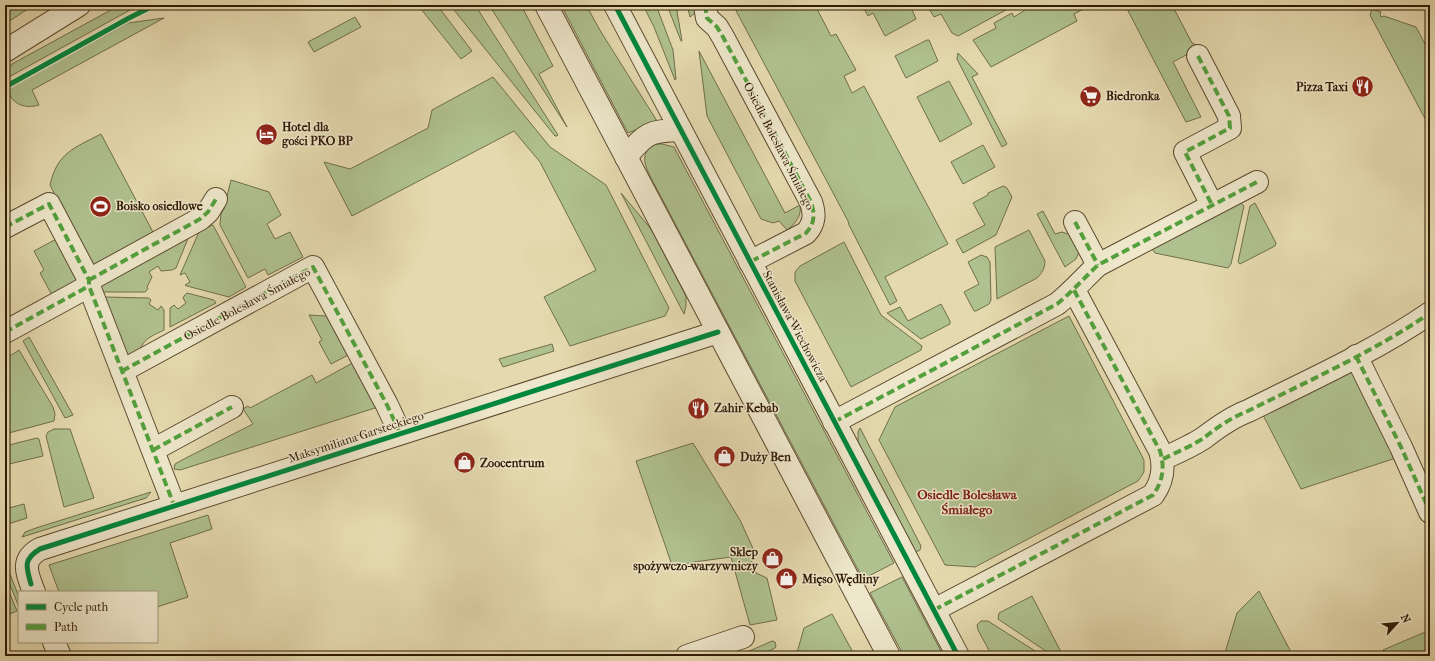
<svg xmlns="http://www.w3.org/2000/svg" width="1435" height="661" font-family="'IM FELL French Canon',serif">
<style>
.green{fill:#afc18f;stroke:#706e4a}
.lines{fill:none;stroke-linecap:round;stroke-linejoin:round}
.minor-casing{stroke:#5d4a2f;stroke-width:24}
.minor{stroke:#eee7cb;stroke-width:22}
.quiet{stroke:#52a13d;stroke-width:4;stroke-dasharray:8 4;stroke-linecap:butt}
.cycleway-casing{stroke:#eee7cb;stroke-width:8}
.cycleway{stroke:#00873e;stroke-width:5}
.labels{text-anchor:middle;stroke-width:3;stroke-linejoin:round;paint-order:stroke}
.poi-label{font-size:12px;font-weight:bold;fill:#301a04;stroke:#eee7cb;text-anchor:start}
.street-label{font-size:12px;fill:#301a04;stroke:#eee7cb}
.neighbourhood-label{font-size:13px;font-weight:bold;fill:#7a1f14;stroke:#eee7cb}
</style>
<rect width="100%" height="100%" fill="#e5daaf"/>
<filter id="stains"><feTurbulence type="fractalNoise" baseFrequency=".005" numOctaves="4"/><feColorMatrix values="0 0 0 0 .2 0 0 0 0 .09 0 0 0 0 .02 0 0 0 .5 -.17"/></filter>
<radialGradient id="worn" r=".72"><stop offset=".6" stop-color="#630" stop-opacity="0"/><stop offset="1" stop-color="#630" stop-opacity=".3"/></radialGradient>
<!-- green -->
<g class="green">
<path d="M7,5H34L5,24V6Z"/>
<path d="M120,5H139L7,78V71L12,64Z"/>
<path d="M427,5H437L472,51L461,59L421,9Z"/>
<path d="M450,5H475L558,135L557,136H555Z"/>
<path d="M489,5H521L553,66L539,74L567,127Z"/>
<path d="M561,5H586L601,32L657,121L628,133Z"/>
<path d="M643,5H656L673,50L676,79L675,80L654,27Z"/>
<path d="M667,5H676L682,41H681Z"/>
<path d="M687,5H700V9L690,17Z"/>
<path d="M733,5H815L831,36L836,34L856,70L844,76L852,93L864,86L948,244L885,277L897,301L890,305L849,225L848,221Z"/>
<path d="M862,5H910L916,19L885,36L873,13L868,16Z"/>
<path d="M927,5H1015L958,36L952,33L941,14L934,17Z"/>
<path d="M1027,5H1091L1074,14L1077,21L991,67L973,40L996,28L994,23L1012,13L1014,17L1025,10L1024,7Z"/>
<path d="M1125,5H1172L1192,43L1201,47L1173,62L1201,117L1186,122Z"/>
<path d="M1372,9L1381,12L1380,14L1381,17L1384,16L1416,27L1430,53V128L1370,15Z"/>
<path d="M355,17L361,27L314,52L308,42Z"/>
<path d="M164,18L32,90L39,105C26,109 11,105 8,89L128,23Z"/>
<path d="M927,40H929L938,61L906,78L895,56Z"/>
<path d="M699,51L785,213L800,205C802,216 795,224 787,230L779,221L773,223L761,219L707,116Z"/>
<path d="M958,53L978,74L972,77L1007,144L1002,147L957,59Z"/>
<path d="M493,77L550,147L606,185L669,308L665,316L570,346L544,297L596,270L540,162L514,131L352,216L324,162L350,169L428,128L432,110Z"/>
<path d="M949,81L972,124L940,142L917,97Z"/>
<path d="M101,134L154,234L92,268L50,185C57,153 74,148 101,134Z"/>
<path d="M656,144H662L674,147L894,563L863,579L650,176C644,163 640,152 656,144Z"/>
<path d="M983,145L995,167L963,184L951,162Z"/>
<path d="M231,180L269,192L281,215L267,224L275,239L290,232L303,257L268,275L265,269L248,278L220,225L221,214L224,209Z"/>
<path d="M1004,186L1007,188L1012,197L996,235L963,253L956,240L985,225L973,203L988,195V193L1001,187Z"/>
<path d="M621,193L651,229L686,296V306L684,314Z"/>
<path d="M1241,203L1244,206L1231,264L1228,268L1155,253L1152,249Z"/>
<path d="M1255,203L1276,243L1275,246L1240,264L1238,262L1250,206Z"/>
<path d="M1043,211L1055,234L1062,232L1071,235L1079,252L1076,259L1065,267L1037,214Z"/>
<path d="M212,225H213L246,287L229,297L187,286L185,285L190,282L185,273L180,275L199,232Z"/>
<path d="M1029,230L1045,261C1045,268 1042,273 1037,278L997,299L995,247Z"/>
<path d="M189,236L176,268L172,270L161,271L158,266L149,272L152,277L147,287L148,289L145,292H101L94,286Z"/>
<path d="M60,237L83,281L53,297L40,273L44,270L34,251Z"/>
<path d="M844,242L881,315L922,346L921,350L851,387L795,281V272L800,266Z"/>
<path d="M981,255L987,257L990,262L991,300L989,304L976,311H974L964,292L979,284L968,262Z"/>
<path d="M187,293L214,300L216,303L170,327V308L174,305L178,309L186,303L183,298L184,296Z"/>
<path d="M106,297L149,298L151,300L149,304L158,310L161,306L164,310V330C154,335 142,339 140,351L128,360L103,298Z"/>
<path d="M941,304L950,321V324L921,339L887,313L900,307L908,321Z"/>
<path d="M309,315L325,316L336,318L354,352L331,364L319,342L322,340Z"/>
<path d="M1069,316L1144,460V472L1138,481L975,567L945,565L879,440L895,407Z"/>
<path d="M29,337L73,415L65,418L23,341Z"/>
<path d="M552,344L554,351L503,367L499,359Z"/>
<path d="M19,350L53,407L55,414L54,421L5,434V359Z"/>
<path d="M358,360L378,407L180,470L174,469L175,464L184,459L253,424L243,409L248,406L250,408L312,375L316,383Z"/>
<path d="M1351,369L1396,458L1301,489L1263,415Z"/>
<path d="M860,428L921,546L920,550L916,552L858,442V432Z"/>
<path d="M54,429H70L94,498L64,507L46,436L48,432Z"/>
<path d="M37,438L39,439L43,456L5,465V446Z"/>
<path d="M693,443L740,520L756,555L750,557L756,573L767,578L777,620L750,625L731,557L694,562L673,568L636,461Z"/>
<path d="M151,492L146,498L22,537L25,532L36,528Z"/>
<path d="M24,504L27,518L5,525V509Z"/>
<path d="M208,515L212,529L170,543L188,597L157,607V592H59L49,565Z"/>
<path d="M6,564L19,597V607L5,573Z"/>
<path d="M902,577L943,655V656H904L870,593Z"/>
<path d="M5,582L17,611L5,616Z"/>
<path d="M1259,591L1293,656H1224L1237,613Z"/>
<path d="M1032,596L1063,656H1053L998,619L999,613Z"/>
<path d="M832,614L855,656H796L804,628Z"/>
<path d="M981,621H988L1043,656H992L978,630L977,625Z"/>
<path d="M1430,630V656H1386L1383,650Z"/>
<path d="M772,641L775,642L776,646L775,648L759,656H738Z"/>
</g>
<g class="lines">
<defs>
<g id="minor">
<path d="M546,5L889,656"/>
<path d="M615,5L958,656"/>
<path d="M705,5L707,18L717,27L723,37L811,202C815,214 815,223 806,233L750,262"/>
<path d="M5,51L79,5"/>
<path d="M1198,56L1229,116L1230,128L1185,152L1212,205"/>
<path d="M626,157C646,133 649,131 680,130"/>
<path d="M1075,222L1098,265"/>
<path d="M5,227L49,204L89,280V286L174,505"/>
<path d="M89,280L200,219L208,212L216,199"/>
<path d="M5,332L89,286"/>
<path d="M1356,356L1401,447L1430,512"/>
<path d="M122,371L313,267L387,405L400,433"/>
<path d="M834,422L1057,304C1072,292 1084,278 1098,265L1257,182"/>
<path d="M153,450L232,407"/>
<path d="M1163,459C1175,453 1194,445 1205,437C1218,427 1232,417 1248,411C1308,381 1375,351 1430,313"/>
<path d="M34,592C27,574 20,560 40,549L718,332"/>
<path d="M934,610L1153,495C1163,481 1165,467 1160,451L1074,290"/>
<path d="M54,642L60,656"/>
<path d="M687,656L743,637"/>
</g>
</defs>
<!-- minor casing -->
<use href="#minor" class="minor-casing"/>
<!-- minor -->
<use href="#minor" class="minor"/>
<!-- quiet -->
<g class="quiet">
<path d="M705,5L707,18L717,27L723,37L811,202C815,214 815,223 806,233L750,262"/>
<path d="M1198,56L1229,116L1230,128L1185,152L1212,205"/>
<path d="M1075,222L1098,265"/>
<path d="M5,227L49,204L89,280V286L174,505"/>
<path d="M89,280L200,219L208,212L216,199"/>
<path d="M5,332L89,286"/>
<path d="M1356,356L1401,447L1430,512"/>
<path d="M122,371L313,267L387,405L400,433"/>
<path d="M834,422L1057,304C1072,292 1084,278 1098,265L1257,182"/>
<path d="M153,450L232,407"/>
<path d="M1163,459C1175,453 1194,445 1205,437C1218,427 1232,417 1248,411C1308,381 1375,351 1430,313"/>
<path d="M934,610L1153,495C1163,481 1165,467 1160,451L1074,290"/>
</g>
<defs>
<g id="cycleway">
<path d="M615,5L958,656"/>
<path d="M5,87L129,18L155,5"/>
<path d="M31,584C26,567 23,559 40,549L718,332"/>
</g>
</defs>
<!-- cycleway casing -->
<use href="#cycleway" class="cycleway-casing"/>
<!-- cycleway -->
<use href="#cycleway" class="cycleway"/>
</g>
<!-- icons -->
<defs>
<symbol id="restaurant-disc" viewBox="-11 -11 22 22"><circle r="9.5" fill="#8f2418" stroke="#eee7cb"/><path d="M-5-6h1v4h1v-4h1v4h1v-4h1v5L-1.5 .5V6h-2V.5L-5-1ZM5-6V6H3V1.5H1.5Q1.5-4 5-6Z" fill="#fff"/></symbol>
<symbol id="supermarket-disc" viewBox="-11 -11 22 22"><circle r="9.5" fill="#8f2418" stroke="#eee7cb"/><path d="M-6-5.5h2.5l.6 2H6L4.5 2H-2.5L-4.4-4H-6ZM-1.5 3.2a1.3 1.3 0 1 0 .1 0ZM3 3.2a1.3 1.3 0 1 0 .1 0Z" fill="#fff"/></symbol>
<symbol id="hotel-disc" viewBox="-11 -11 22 22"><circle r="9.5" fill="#8f2418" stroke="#eee7cb"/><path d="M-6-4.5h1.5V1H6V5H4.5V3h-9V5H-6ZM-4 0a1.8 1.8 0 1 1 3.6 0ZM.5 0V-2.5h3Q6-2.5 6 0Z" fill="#fff"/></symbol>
<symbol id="stadium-disc" viewBox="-11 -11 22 22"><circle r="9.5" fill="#8f2418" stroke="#eee7cb"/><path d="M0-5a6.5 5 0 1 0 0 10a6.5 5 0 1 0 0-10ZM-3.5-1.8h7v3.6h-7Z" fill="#fff"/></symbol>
<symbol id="shop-disc" viewBox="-11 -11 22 22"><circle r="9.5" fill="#8f2418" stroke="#eee7cb"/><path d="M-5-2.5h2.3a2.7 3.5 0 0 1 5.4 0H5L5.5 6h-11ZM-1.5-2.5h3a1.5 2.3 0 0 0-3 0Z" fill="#fff"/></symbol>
</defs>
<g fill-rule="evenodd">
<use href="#restaurant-disc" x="1350" y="74" width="25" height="25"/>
<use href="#supermarket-disc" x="1078" y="84" width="25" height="25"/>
<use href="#hotel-disc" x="254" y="122" width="25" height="25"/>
<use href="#stadium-disc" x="88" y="194" width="25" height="25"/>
<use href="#restaurant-disc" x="686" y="396" width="25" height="25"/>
<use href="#shop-disc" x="712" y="444" width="25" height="25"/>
<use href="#shop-disc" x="452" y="450" width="25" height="25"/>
<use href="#shop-disc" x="760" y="546" width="25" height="25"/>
<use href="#shop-disc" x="774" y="566" width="25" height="25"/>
</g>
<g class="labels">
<!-- poi labels -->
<g class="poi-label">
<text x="1348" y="91" text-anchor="end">Pizza Taxi</text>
<text x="1106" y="100">Biedronka</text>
<text x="282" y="131">Hotel dla<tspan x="282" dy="14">gości PKO BP</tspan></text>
<text x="116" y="210">Boisko osiedlowe</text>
<text x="714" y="412">Zahir Kebab</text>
<text x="740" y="461">Duży Ben</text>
<text x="480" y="467">Zoocentrum</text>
<text x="758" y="556" text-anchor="end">Sklep<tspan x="758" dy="14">spożywczo-warzywniczy</tspan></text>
<text x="802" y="583">Mięso Wędliny</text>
</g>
<!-- street labels -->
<g class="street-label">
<text transform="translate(779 146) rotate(63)" y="4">Osiedle Bolesława Śmiałego</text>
<text transform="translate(247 304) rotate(-28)" y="4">Osiedle Bolesława Śmiałego</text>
<text transform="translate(795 326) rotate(62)" y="4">Stanisława Wiechowicza</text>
<text transform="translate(356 437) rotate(-18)" y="4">Maksymiliana Garsteckiego</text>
</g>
<!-- neighbourhood labels -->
<g class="neighbourhood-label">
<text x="967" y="499">Osiedle Bolesława<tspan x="967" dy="15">Śmiałego</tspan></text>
</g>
</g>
<!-- margin -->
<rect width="1435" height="661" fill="none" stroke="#e5daaf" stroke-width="20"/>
<rect x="6" y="6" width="1423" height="649" fill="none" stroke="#301a04" stroke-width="2"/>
<rect x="10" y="10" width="1415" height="641" fill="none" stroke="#301a04"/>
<!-- legend -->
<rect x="18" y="591" width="140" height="52" fill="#eee7cb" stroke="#a2957b"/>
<rect x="26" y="604" width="20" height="6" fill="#00873e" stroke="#a2957b"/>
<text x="54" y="611" font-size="12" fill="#301a04">Cycle path</text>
<rect x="26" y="624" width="20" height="6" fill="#52a13d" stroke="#a2957b"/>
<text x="54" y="631" font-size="12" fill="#301a04">Path</text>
<!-- north arrow -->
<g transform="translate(1397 623) rotate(63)" stroke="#eee7cb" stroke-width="3" paint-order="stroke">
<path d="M0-3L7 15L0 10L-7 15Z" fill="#301a04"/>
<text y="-6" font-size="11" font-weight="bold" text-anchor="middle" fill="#301a04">N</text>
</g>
<rect width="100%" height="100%" filter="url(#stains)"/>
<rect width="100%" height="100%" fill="url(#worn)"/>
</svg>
